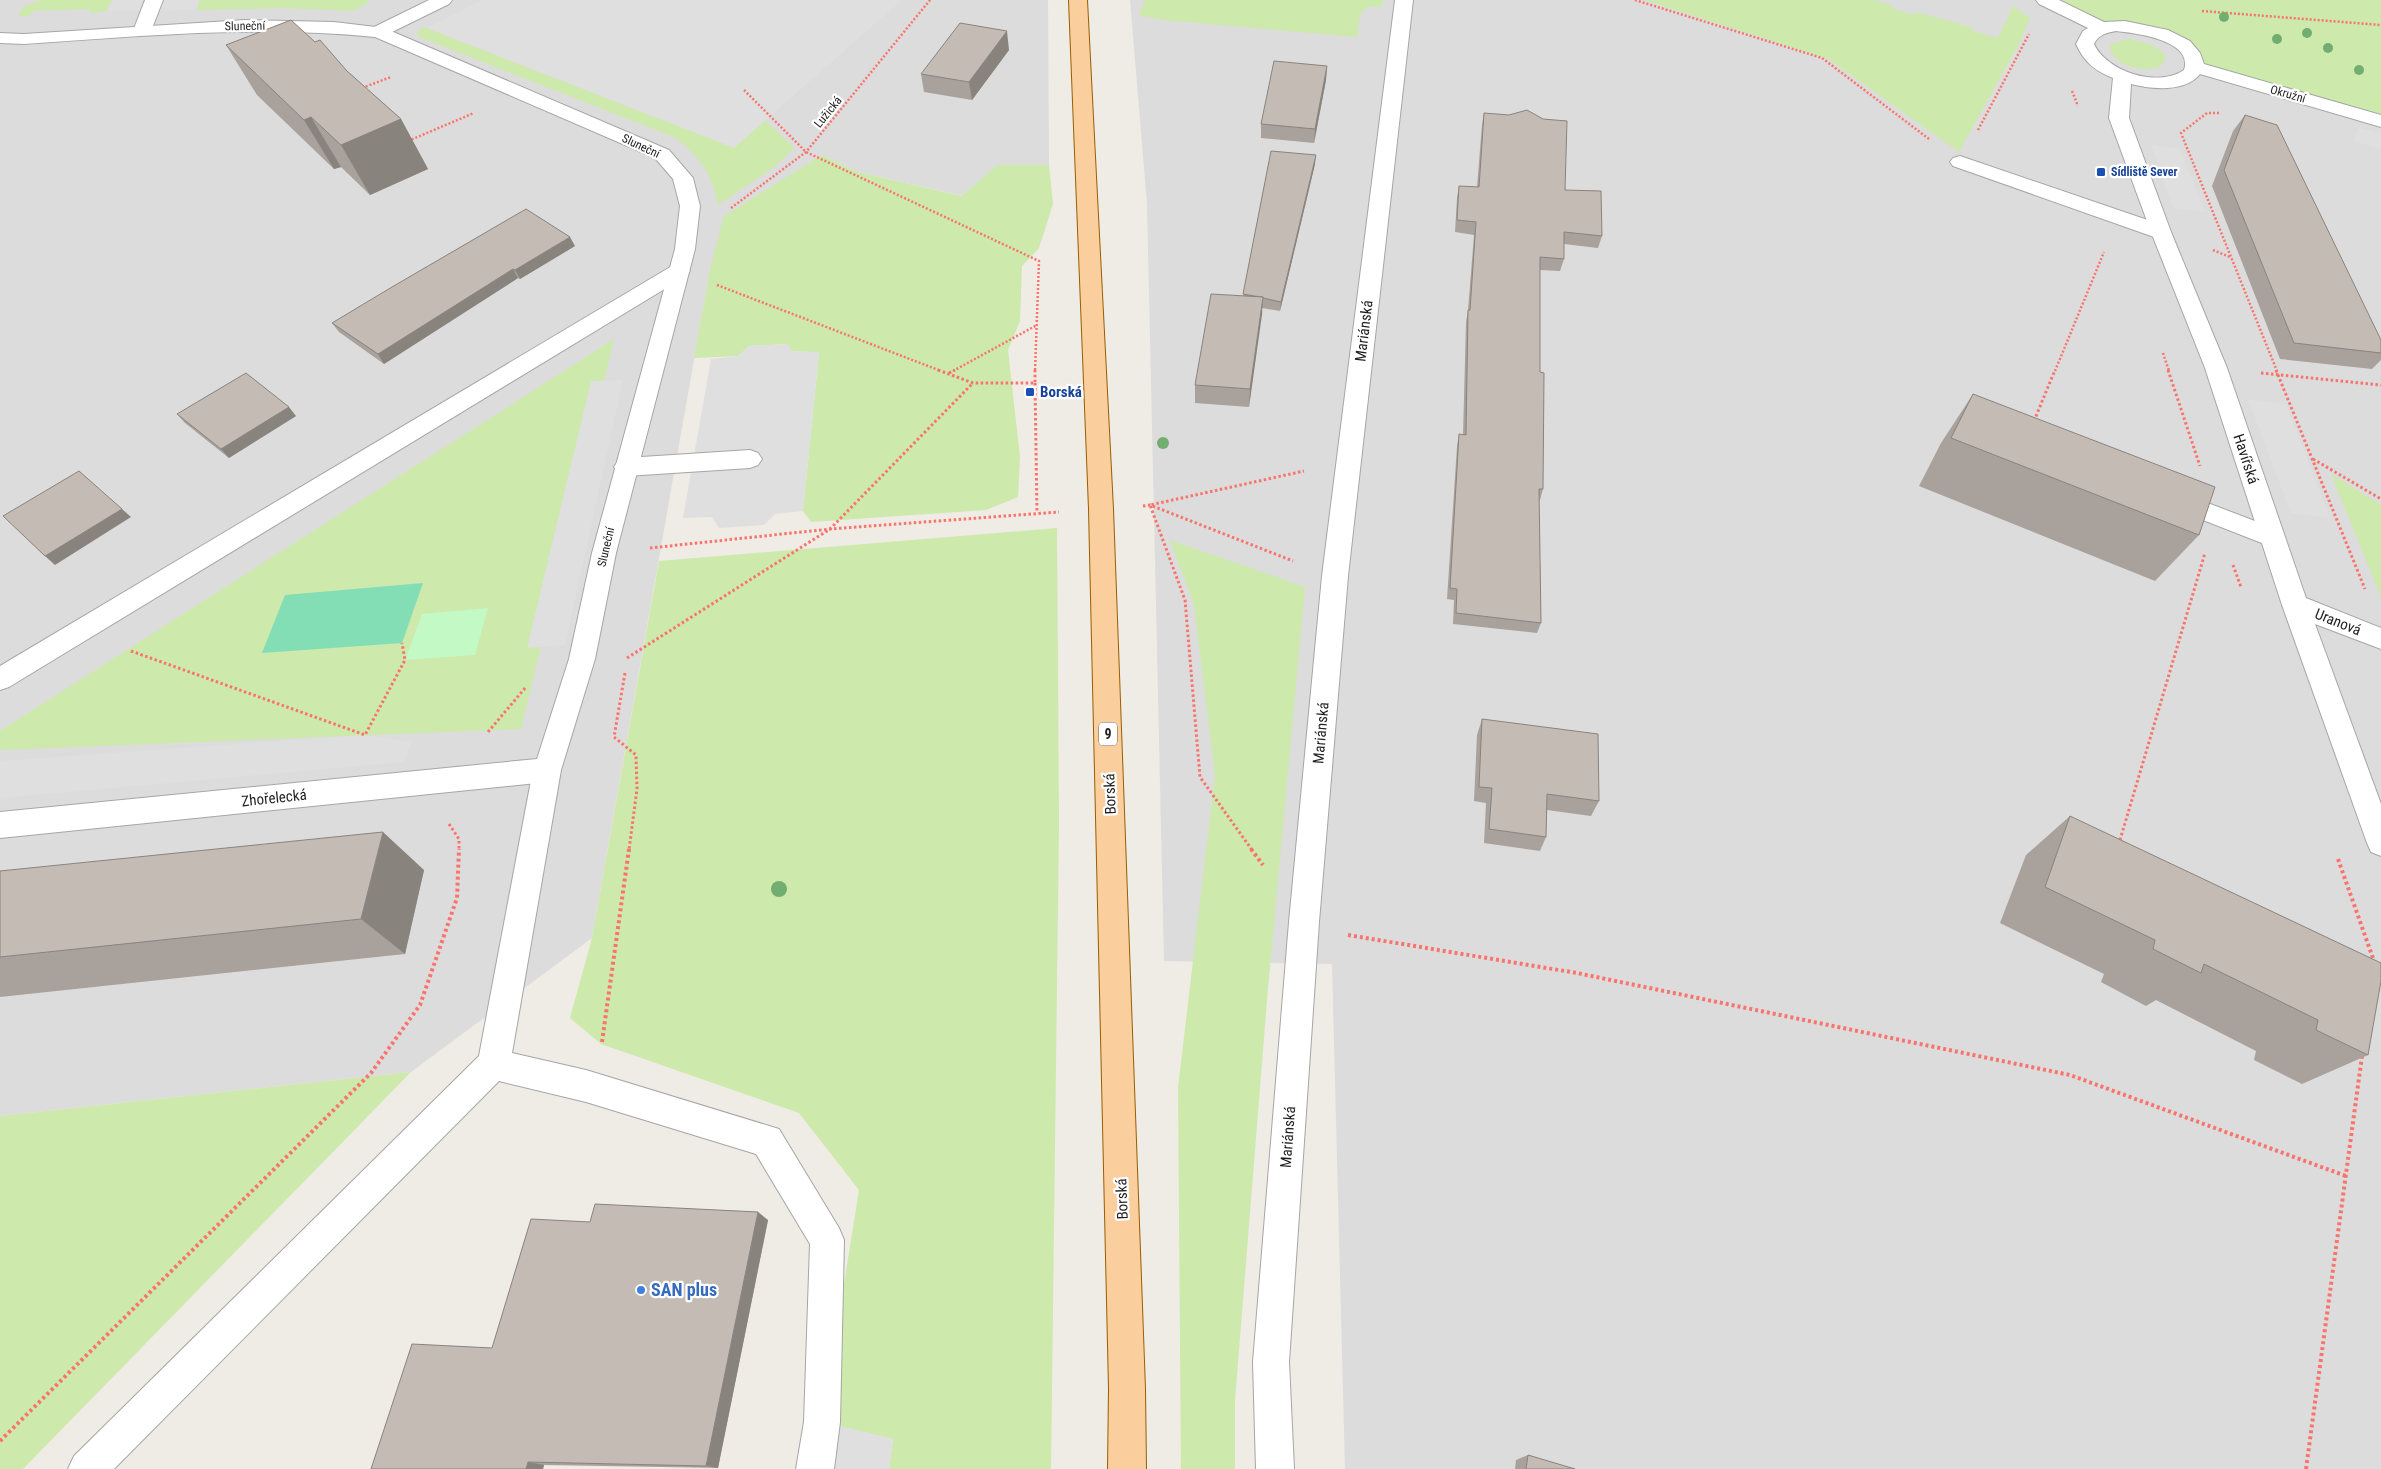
<svg xmlns="http://www.w3.org/2000/svg" width="2381" height="1469" font-family="'Roboto Condensed',sans-serif">
<style>
.residential{fill:#dddcdc}
.grass{fill:#cde9ab}
.park{fill:#c2f9c4}
.pitch{fill:#83deb6}
.parking{fill:#dfdfdf}
.lines{fill:none;stroke-linecap:round;stroke-linejoin:round}
.lane-casing{stroke:#a6a6a6;stroke-width:2}
.street-casing{stroke:#a6a6a6;stroke-width:2}
.primary-casing{stroke:#985e01;stroke-width:2}
.path-far2{stroke:#f9746d;stroke-width:2.5;stroke-dasharray:2 2;stroke-linecap:butt}
.path-far1{stroke:#f9746d;stroke-width:3;stroke-dasharray:2.5 2.5;stroke-linecap:butt}
.path{stroke:#f9746d;stroke-width:4;stroke-dasharray:3 3;stroke-linecap:butt}
.lane{fill:#fff;fill-rule:evenodd}
.street{fill:#fff;fill-rule:evenodd}
.primary{fill:#fbce9e;fill-rule:evenodd}
.tree{fill:#72ae70}
.wall{fill:#a9a19b}
.shaded-wall{fill:#89837e}
.building{fill:#c4bbb4;stroke:#89837e}
.transit-dot{fill:#1a4fb4;stroke:#fff;stroke-width:2}
.shop-dot{fill:#3f7fe0;stroke:#fff;stroke-width:2}
.labels{text-anchor:middle;stroke-width:4.5;stroke-linejoin:round;paint-order:stroke}
.far-street-label{font-size:12px;fill:#1f1f1f;stroke:#fff}
.far-transit-label{font-size:12px;font-weight:bold;fill:#164399;stroke:#fff;text-anchor:start}
.shield{fill:#fff;stroke:#626262;stroke-width:1}
.shield-label{font-size:14px;font-weight:bold;fill:#1f1f1f}
.street-label{font-size:15px;fill:#1f1f1f;stroke:#fff}
.transit-label{font-size:15px;font-weight:bold;fill:#164399;stroke:#fff;text-anchor:start}
.near-shop-label{font-size:18px;font-weight:bold;fill:#366cbe;stroke:#fff;text-anchor:start}
</style>
<rect width="100%" height="100%" fill="#efebe5"/>
<!-- residential -->
<g class="residential">
<path d="M0,0H1048L1049,165H997L963,196L857,172L822,155L710,269L592,938L411,1072L0,1116Z"/>
<path d="M1130,0H2381V1469H1345L1332,964L1164,961L1147,204Z"/>
</g>
<!-- grass -->
<g class="grass">
<path d="M41,0H112L107,11L90,13V9L33,11L28,17L18,15L25,6Z"/>
<path d="M200,0H367L370,2L352,11L284,8L196,10Z"/>
<path d="M1145,0H1383L1382,7H1367L1360,15L1357,37L1163,20L1139,15Z"/>
<path d="M1644,0H1874L1892,5L1891,8L1914,15L1916,12L1974,28L1972,31L1998,38L2013,6L2030,18L2020,42L1959,152L1828,59Z"/>
<path d="M2045,0H2381V118L2195,67L2189,50L2164,35L2102,28Z"/>
<path d="M424,27L673,124L694,129L763,118L794,148L773,168L718,205C713,175 699,156 676,138L419,37L417,32Z"/>
<path d="M2128,39C2143,41 2153,44 2165,54L2164,63C2151,76 2110,67 2110,45Z"/>
<path d="M822,155L857,172L962,196L997,165H1049L1053,204L1039,248L1022,266L1020,321L1008,350L1020,457L1018,497L986,510L811,522L803,511L819,353L790,351L788,344L749,346L738,356L694,358L710,269L724,216Z"/>
<path d="M614,339L521,729L0,750V731Z"/>
<path d="M2331,474L2381,505V597Z"/>
<path d="M1057,528L1059,822L1051,1469H889L893,1439L822,1422L859,1190L799,1113L601,1044L570,1018L592,938L659,561Z"/>
<path d="M1170,540L1305,587L1268,988L1235,1400V1469H1181L1178,1088L1215,775L1194,605Z"/>
<path d="M411,1072L23,1469H0V1116Z"/>
</g>
<!-- park -->
<path class="park" d="M488,608L475,655L405,660L422,614Z"/>
<!-- pitch -->
<path class="pitch" d="M423,583L402,643L262,653L285,595Z"/>
<!-- parking -->
<g class="parking">
<path d="M112,0H200L196,10L107,11Z"/>
<path d="M482,0H902L734,148L427,28Z"/>
<path d="M2358,127L2381,134V149L2354,141Z"/>
<path d="M2151,145L2180,149L2205,212L2173,208Z"/>
<path d="M788,344L791,351L819,352L803,511L775,514L764,525L719,528L712,517L683,518L711,359L738,356L749,346Z"/>
<path d="M623,380L565,645L527,648L591,381Z"/>
<path d="M2248,399L2286,404L2330,518L2291,513Z"/>
<path d="M365,735L411,742L404,762L0,798V761Z"/>
<path d="M822,1422L893,1439L889,1469H815Z"/>
</g>
<g class="lines">
<defs>
<g id="lane">
<path d="M145,0H163L151,31L148,35H136L133,31Z"/>
<path d="M429,0H452L449,4L384,36H372L369,32L372,28Z"/>
<path d="M1960,156L2168,227L2171,232L2168,237L2161,238L2154,237L1953,166L1950,162L1953,158Z"/>
<path d="M679,264L686,266L690,271L686,276L9,687L0,690V666L672,266Z"/>
<path d="M750,450L758,453L762,459L758,465L750,468L626,476L618,473L614,467L618,461L626,458Z"/>
<path d="M2171,489L2281,531L2284,538L2281,545L2272,547L2162,504L2159,498L2162,492Z"/>
<path d="M547,758L557,762L561,770L512,1053L586,1070L779,1129L839,1228L844,1240L840,1422L834,1469H796L804,1422L810,1244L756,1154L586,1102L499,1081L114,1469H68L74,1456L479,1056L533,770L537,762Z"/>
</g>
<g id="street">
<path d="M1395,0H1413L1348,576L1319,922L1289,1362L1294,1469H1256L1253,1362L1289,922L1322,576Z"/>
<path d="M2036,0H2059L2104,22L2125,21L2168,30L2190,41L2200,53L2204,64L2381,115V127L2200,74C2185,93 2151,89 2131,84L2129,118L2171,232L2227,368L2306,598L2381,628V649L2315,624L2381,804V856L2371,852L2367,843L2282,605L2205,368L2151,232L2109,118L2113,78C2095,71 2084,62 2076,44L2083,31L2088,28L2039,4ZM2116,31C2135,33 2194,40 2184,70C2158,88 2107,72 2094,44C2098,35 2106,33 2116,31Z"/>
<path d="M245,20L334,22L384,28L669,150L693,178L700,206L695,249L616,553L595,659L561,770L557,778L547,782L0,838V812L537,759L569,659L592,553L675,249L680,206L673,179L655,158L375,37C257,25 141,36 24,44L0,43V33L24,34Z"/>
</g>
<path id="primary" d="M1069,0H1087L1113,509L1145,1389L1146,1469H1108L1109,1389L1089,509Z"/>
</defs>
<!-- lane casing -->
<use href="#lane" class="lane-casing"/>
<!-- street casing -->
<use href="#street" class="street-casing"/>
<!-- primary casing -->
<use href="#primary" class="primary-casing"/>
<!-- path-far2 -->
<g class="path-far2">
<path d="M1635,0L1822,58L1929,139"/>
<path d="M2202,11L2381,25"/>
<path d="M362,88L391,77"/>
<path d="M744,90L806,152L1039,261L1035,371"/>
<path d="M2072,91L2078,106"/>
<path d="M2219,113H2207L2181,133L2277,371"/>
<path d="M1978,130L2029,34"/>
<path d="M408,141L474,113"/>
<path d="M731,208L806,152L930,0"/>
<path d="M2213,250L2230,257"/>
<path d="M717,285L941,371"/>
<path d="M2163,353L2169,371"/>
<path d="M953,371L1037,325"/>
<path d="M2055,371L2104,252"/>
</g>
<!-- path-far1 -->
<g class="path-far1">
<path d="M938,370L973,383H1035V370"/>
<path d="M2168,370L2200,466"/>
<path d="M2276,370L2365,589"/>
<path d="M949,373L955,370"/>
<path d="M2261,373L2381,385"/>
<path d="M1035,383L1037,513"/>
<path d="M2034,421L2055,370"/>
<path d="M2313,459L2381,499"/>
<path d="M1143,506L1150,505L1293,561"/>
<path d="M650,548L830,529L1059,512"/>
<path d="M2233,565L2241,587"/>
<path d="M131,651L365,735L405,660L402,643"/>
<path d="M627,658L830,529L973,383"/>
<path d="M625,673L614,737L636,755L637,789L629,850"/>
<path d="M488,732L526,687"/>
<path d="M449,824L459,839V850"/>
<path d="M2120,840L2205,553"/>
<path d="M1252,850L1200,777L1185,600L1150,505L1304,471"/>
</g>
<!-- path -->
<g class="path">
<path d="M1251,849L1263,865"/>
<path d="M2338,859L2375,964"/>
<path d="M1348,935L1577,973L2070,1075L2346,1176"/>
<path d="M602,1042L629,849"/>
<path d="M0,1441L371,1073L420,1005L457,898L459,849"/>
<path d="M2306,1469L2362,1056"/>
</g>
<!-- lane -->
<use href="#lane" class="lane"/>
<!-- street -->
<use href="#street" class="street"/>
<!-- primary -->
<use href="#primary" class="primary"/>
</g>
<!-- trees -->
<g class="tree">
<circle cx="2224" cy="17" r="5"/>
<circle cx="2307" cy="33" r="5"/>
<circle cx="2277" cy="39" r="5"/>
<circle cx="2328" cy="48" r="5"/>
<circle cx="2359" cy="70" r="5"/>
<circle cx="1163" cy="443" r="6"/>
<circle cx="779" cy="889" r="8"/>
</g>
<!-- wall -->
<g class="wall">
<path d="M226,45L347,71L401,119L428,169L370,195L341,167L334,169L257,95Z"/>
<path d="M1009,50L972,100L924,92L921,74Z"/>
<path d="M1327,66L1326,80L1314,143L1261,138V124Z"/>
<path d="M1484,113L1565,190L1602,236L1598,248L1564,244V259L1560,271L1540,270V372L1543,489L1540,500H1539L1541,623L1537,633L1453,624L1454,600L1447,599L1457,446L1459,434L1463,435L1466,322L1468,310L1474,235L1455,232L1457,198L1459,186L1477,187L1482,125Z"/>
<path d="M2245,115L2381,340V360L2372,369L2280,359L2212,186L2233,131Z"/>
<path d="M1271,151L1315,164L1280,311L1262,308L1249,407L1195,403V385L1243,296Z"/>
<path d="M575,246L520,279L518,278L384,364L339,332L332,323Z"/>
<path d="M1973,394L2199,535L2155,581L1919,486L1941,443Z"/>
<path d="M177,414L296,416L229,458L185,423Z"/>
<path d="M1482,719L1599,801L1591,816L1547,810L1546,837L1540,851L1484,843L1486,803L1474,801L1477,735Z"/>
<path d="M2070,816L2368,1055L2302,1084L2254,1060L2256,1051L2156,1000L2146,1006L2101,982L2104,974L2000,923L2026,855Z"/>
<path d="M424,870L405,954L0,997V871Z"/>
<path d="M768,1220L718,1468L544,1465L543,1469H371L492,1348L590,1222Z"/>
<path d="M1528,1455L1575,1469H1515L1516,1460Z"/>
</g>
<!-- shaded-wall -->
<g class="shaded-wall">
<path d="M1007,31L1009,50L972,100L969,82Z"/>
<path d="M1327,66L1326,80L1314,143L1315,129Z"/>
<path d="M311,117L341,167L334,169L304,120Z"/>
<path d="M401,119L428,169L370,195L341,145Z"/>
<path d="M1316,155L1315,164L1280,311L1281,302Z"/>
<path d="M570,237L575,246L520,279L515,270Z"/>
<path d="M513,269L518,278L384,364L378,354Z"/>
<path d="M1263,297L1262,315L1249,407L1250,389Z"/>
<path d="M289,407L296,416L229,458L221,449Z"/>
<path d="M122,509L131,517L55,565L45,556Z"/>
<path d="M383,832L424,870L405,954L361,919Z"/>
<path d="M758,1212L768,1220L718,1468L706,1466Z"/>
<path d="M528,1462L544,1465L543,1469H526Z"/>
</g>
<!-- building -->
<g class="building">
<path d="M291,20L315,42L320,40L347,71L401,119L341,145L311,117L304,120L226,45Z"/>
<path d="M960,23L1007,31L969,82L921,74Z"/>
<path d="M1274,61L1327,66L1315,129L1261,124Z"/>
<path d="M1527,110L1543,119L1567,121L1565,190L1601,191L1602,236L1564,232V259L1540,257V372L1544,373L1543,489H1539L1541,623L1456,613L1457,589L1450,588L1459,434L1466,435L1468,310H1470L1476,222L1457,220L1459,186L1479,187L1484,113L1509,115Z"/>
<path d="M2245,115L2277,125L2381,340V353L2294,343L2224,170Z"/>
<path d="M1271,151L1316,155L1281,302L1263,298V297L1254,296L1243,294Z"/>
<path d="M526,209L570,237L515,270L513,269L378,354L332,323L392,287Z"/>
<path d="M1211,294L1263,297L1250,389L1195,385Z"/>
<path d="M246,373L289,407L221,449L177,414Z"/>
<path d="M1973,394L2215,487L2199,535L1951,438Z"/>
<path d="M79,471L122,509L45,556L3,516Z"/>
<path d="M1482,719L1598,734L1599,801L1547,794L1546,837L1489,829L1492,788L1479,787Z"/>
<path d="M2070,816L2381,963V981L2368,1055L2316,1030L2318,1020L2204,964L2201,973L2153,949L2155,940L2045,887Z"/>
<path d="M383,832L361,919L0,957V871Z"/>
<path d="M595,1204L758,1212L706,1466L528,1462L526,1469H371L412,1344L492,1348L531,1219L590,1222Z"/>
<path d="M1528,1455L1575,1469H1526Z"/>
</g>
<!-- markers -->
<g class="transit-dot">
<rect x="2096" y="167" width="10" height="10" rx="2.5"/>
<rect x="1025" y="387" width="10" height="10" rx="2.5"/>
</g>
<circle class="shop-dot" cx="641" cy="1290" r="5"/>
<g class="labels">
<!-- far-street labels -->
<g class="far-street-label">
<text transform="translate(245 26) rotate(-1)" y="4">Sluneční</text>
<text transform="translate(2288 94) rotate(16)" y="4">Okružní</text>
<text transform="translate(828 112) rotate(-51)" y="4">Lužická</text>
<text transform="translate(641 146) rotate(25)" y="4">Sluneční</text>
<text transform="translate(606 547) rotate(-77)" y="4">Sluneční</text>
</g>
<!-- far-transit labels -->
<g class="far-transit-label">
<text x="2111" y="176">Sídliště Sever</text>
</g>
<!-- shield labels -->
<rect class="shield" x="1099" y="722.5" width="18" height="23" rx="4"/>
<g class="shield-label">
<text x="1108" y="739">9</text>
</g>
<!-- street labels -->
<g class="street-label">
<text transform="translate(1364 331) rotate(-83)" y="5">Mariánská</text>
<text transform="translate(2246 459) rotate(72)" y="5">Havířská</text>
<text transform="translate(2338 622) rotate(22)" y="5">Uranová</text>
<text transform="translate(1321 733) rotate(-85)" y="5">Mariánská</text>
<text transform="translate(1110 794) rotate(-92)" y="5">Borská</text>
<text transform="translate(274 798) rotate(-6)" y="5">Zhořelecká</text>
<text transform="translate(1288 1137) rotate(-86)" y="5">Mariánská</text>
<text transform="translate(1122 1199) rotate(-92)" y="5">Borská</text>
</g>
<!-- transit labels -->
<g class="transit-label">
<text x="1040" y="397">Borská</text>
</g>
<!-- near-shop labels -->
<g class="near-shop-label">
<text x="651" y="1296">SAN plus</text>
</g>
</g>
</svg>
